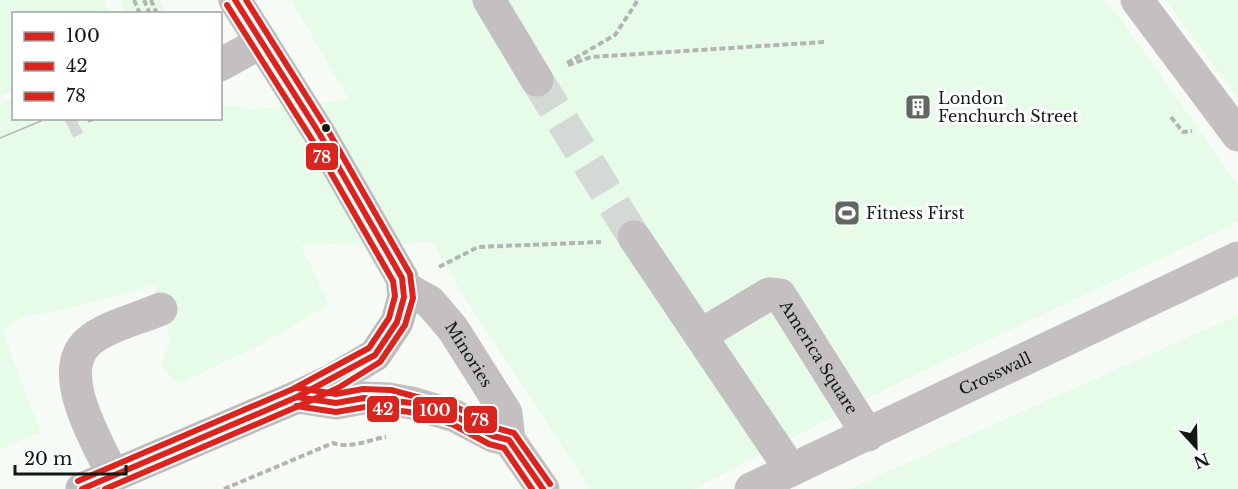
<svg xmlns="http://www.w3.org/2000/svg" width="1238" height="489" font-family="'Libre Baskerville',serif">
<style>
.built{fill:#e6fce8}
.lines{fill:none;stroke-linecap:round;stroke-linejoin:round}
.minor-tunnel{stroke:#d3d9d4;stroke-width:33;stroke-dasharray:33 16;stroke-linecap:butt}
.path{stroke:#b4b4b3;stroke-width:4;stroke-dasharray:6 3;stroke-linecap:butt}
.minor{stroke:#c4c0c1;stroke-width:33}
.highway{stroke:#bfbcbd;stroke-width:33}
.tram{stroke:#b5b7b5;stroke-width:1.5}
.bus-1-casing{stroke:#fff;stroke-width:10}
.bus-2-casing{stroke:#fff;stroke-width:10}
.bus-3-casing{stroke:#fff;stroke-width:10}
.bus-1{stroke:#dc241f;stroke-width:6}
.bus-2{stroke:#dc241f;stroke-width:6}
.bus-3{stroke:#dc241f;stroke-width:6}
.bus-dot{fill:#0f1a11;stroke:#fff;stroke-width:2}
.labels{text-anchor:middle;stroke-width:6;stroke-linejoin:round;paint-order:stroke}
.poi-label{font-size:16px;fill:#0f1a11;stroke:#fff;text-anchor:start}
.street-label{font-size:16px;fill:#0f1a11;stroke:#fff}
.line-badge{stroke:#fff;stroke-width:2}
.badge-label{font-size:16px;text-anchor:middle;font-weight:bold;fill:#fff}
</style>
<rect width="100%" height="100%" fill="#f6fbf6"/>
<!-- built -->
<g class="built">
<path d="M0,0H104L109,13L14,14L13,90L0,96Z"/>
<path d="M121,0H160L166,13H126Z"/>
<path d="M291,0H1104L1123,22L1238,185V222L894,385L694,489H590L461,292L432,242L301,245L329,304L261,345L178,384L162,367L170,337L154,285L67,309L23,317L2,331L41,432L0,450V104L13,98L14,118H220L221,105L253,109L349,100Z"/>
<path d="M1165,0H1238V99L1177,16Z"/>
<path d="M1238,315V489H849Z"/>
</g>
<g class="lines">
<!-- minor-tunnel -->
<g class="minor-tunnel">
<path d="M537,80L634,237"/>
<path d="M66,123L76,118"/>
</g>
<!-- path -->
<g class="path">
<path d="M134,0L140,14"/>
<path d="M144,0L150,14"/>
<path d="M151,0L157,14"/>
<path d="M567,63L615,35L638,0"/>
<path d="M568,65L591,57L824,42"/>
<path d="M1171,117L1183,132L1192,131"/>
<path d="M88,121L95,118"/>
<path d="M439,267L478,247L601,242"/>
<path d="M224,489L333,443C350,449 368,440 386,437"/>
</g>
<!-- minor -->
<g class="minor">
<path d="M489,0L537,80"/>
<path d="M1137,0L1238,135"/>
<path d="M220,65L262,42"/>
<path d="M634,237L791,470"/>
<path id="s1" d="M405,288L430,302L453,329L506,413L509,440L543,489"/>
<path id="s2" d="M701,335L769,294L780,295L868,435"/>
<path d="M297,397L336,403L364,398L389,399L412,403L455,416L493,436L509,440"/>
<path d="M113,476C98,442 54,373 88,342C106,326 138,319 161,309"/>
<path id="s3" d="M751,489L1238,258"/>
</g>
<!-- highway -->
<path class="highway" d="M82,489L297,397L333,380L375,355L397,322L404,297L402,278L319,133L235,0"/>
<!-- tram -->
<path class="tram" d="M0,138L41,121"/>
<defs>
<g id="bus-1">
<path d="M297,397L336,403L364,398L412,403L455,416L493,436L509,440L543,489"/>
<path d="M82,489L297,397L375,355L397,322L404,297L402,278L319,133L235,0"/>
</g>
<g id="bus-2">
<path d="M296,406L336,412L365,407L410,412L452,424L489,444L504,448L532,489"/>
<path d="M105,489L301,405L338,388L380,362L405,325L413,298L410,274L327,129L246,0"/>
</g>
<g id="bus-3">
<path d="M298,388L336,394L363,389L391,390L458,408L496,428L514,433L550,484"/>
<path d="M78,481L293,389L369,348L389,318L395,296L393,281L311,138L227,5"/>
</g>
</defs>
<!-- bus-1 casing -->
<use href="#bus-1" class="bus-1-casing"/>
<!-- bus-2 casing -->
<use href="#bus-2" class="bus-2-casing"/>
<!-- bus-3 casing -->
<use href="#bus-3" class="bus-3-casing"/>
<!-- bus-1 -->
<use href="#bus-1" class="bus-1"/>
<!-- bus-2 -->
<use href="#bus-2" class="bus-2"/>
<!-- bus-3 -->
<use href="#bus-3" class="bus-3"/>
</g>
<!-- icons -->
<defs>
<symbol id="building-square" viewBox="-11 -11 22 22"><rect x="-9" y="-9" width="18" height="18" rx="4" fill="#606961" stroke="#fff"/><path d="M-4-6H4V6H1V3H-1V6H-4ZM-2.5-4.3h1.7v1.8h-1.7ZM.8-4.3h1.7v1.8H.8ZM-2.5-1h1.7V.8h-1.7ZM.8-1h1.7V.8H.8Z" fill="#fff"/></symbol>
<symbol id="stadium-square" viewBox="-11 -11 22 22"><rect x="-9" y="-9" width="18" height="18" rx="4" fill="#606961" stroke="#fff"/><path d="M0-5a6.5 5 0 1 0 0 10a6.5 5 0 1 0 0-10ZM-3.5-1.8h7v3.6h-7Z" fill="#fff"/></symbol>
</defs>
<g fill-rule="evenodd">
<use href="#building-square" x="903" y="92" width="30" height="30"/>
<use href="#stadium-square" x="832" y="198" width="30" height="30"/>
</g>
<!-- markers -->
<circle class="bus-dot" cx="326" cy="128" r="5"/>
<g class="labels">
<!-- poi labels -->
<g class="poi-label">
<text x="938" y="104">London<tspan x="938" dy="18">Fenchurch Street</tspan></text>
<text x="866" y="219">Fitness First</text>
</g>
<!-- street labels -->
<g class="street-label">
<text dy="6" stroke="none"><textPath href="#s1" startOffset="94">Minories</textPath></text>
<text dy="6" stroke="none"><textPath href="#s2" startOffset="164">America Square</textPath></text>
<text dy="6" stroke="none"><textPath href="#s3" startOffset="270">Crosswall</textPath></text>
</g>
</g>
<g class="line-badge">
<rect x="305" y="142" width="34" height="29" rx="6" fill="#dc241f"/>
<rect x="366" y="395" width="34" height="28" rx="6" fill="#dc241f"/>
<rect x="412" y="396" width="46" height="28" rx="6" fill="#dc241f"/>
<rect x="463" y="405" width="35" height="29" rx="6" fill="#dc241f"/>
</g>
<g class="badge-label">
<text x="322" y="163">78</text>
<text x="383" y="415">42</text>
<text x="435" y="416">100</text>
<text x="480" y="426">78</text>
</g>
<!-- legend -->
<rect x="12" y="12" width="210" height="108" fill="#ffffff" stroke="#9fa3a0" stroke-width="1.5"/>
<rect x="24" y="32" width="30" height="9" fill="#dc241f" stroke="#9fa3a0" stroke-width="1.5"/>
<text x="66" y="42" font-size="18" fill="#0f1a11">100</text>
<rect x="24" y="62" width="30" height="9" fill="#dc241f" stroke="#9fa3a0" stroke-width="1.5"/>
<text x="66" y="72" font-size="18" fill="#0f1a11">42</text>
<rect x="24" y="92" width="30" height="9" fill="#dc241f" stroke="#9fa3a0" stroke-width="1.5"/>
<text x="66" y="102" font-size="18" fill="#0f1a11">78</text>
<!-- north arrow -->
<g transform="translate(1196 447) rotate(158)" stroke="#ffffff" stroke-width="4.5" paint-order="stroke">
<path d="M0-4.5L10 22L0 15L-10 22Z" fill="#0f1a11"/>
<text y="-9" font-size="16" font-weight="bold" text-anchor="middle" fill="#0f1a11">N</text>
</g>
<!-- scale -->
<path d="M15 465v9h111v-9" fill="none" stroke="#0f1a11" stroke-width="3"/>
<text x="24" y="465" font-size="18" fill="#0f1a11" stroke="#ffffff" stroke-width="4.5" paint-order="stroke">20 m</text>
</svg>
